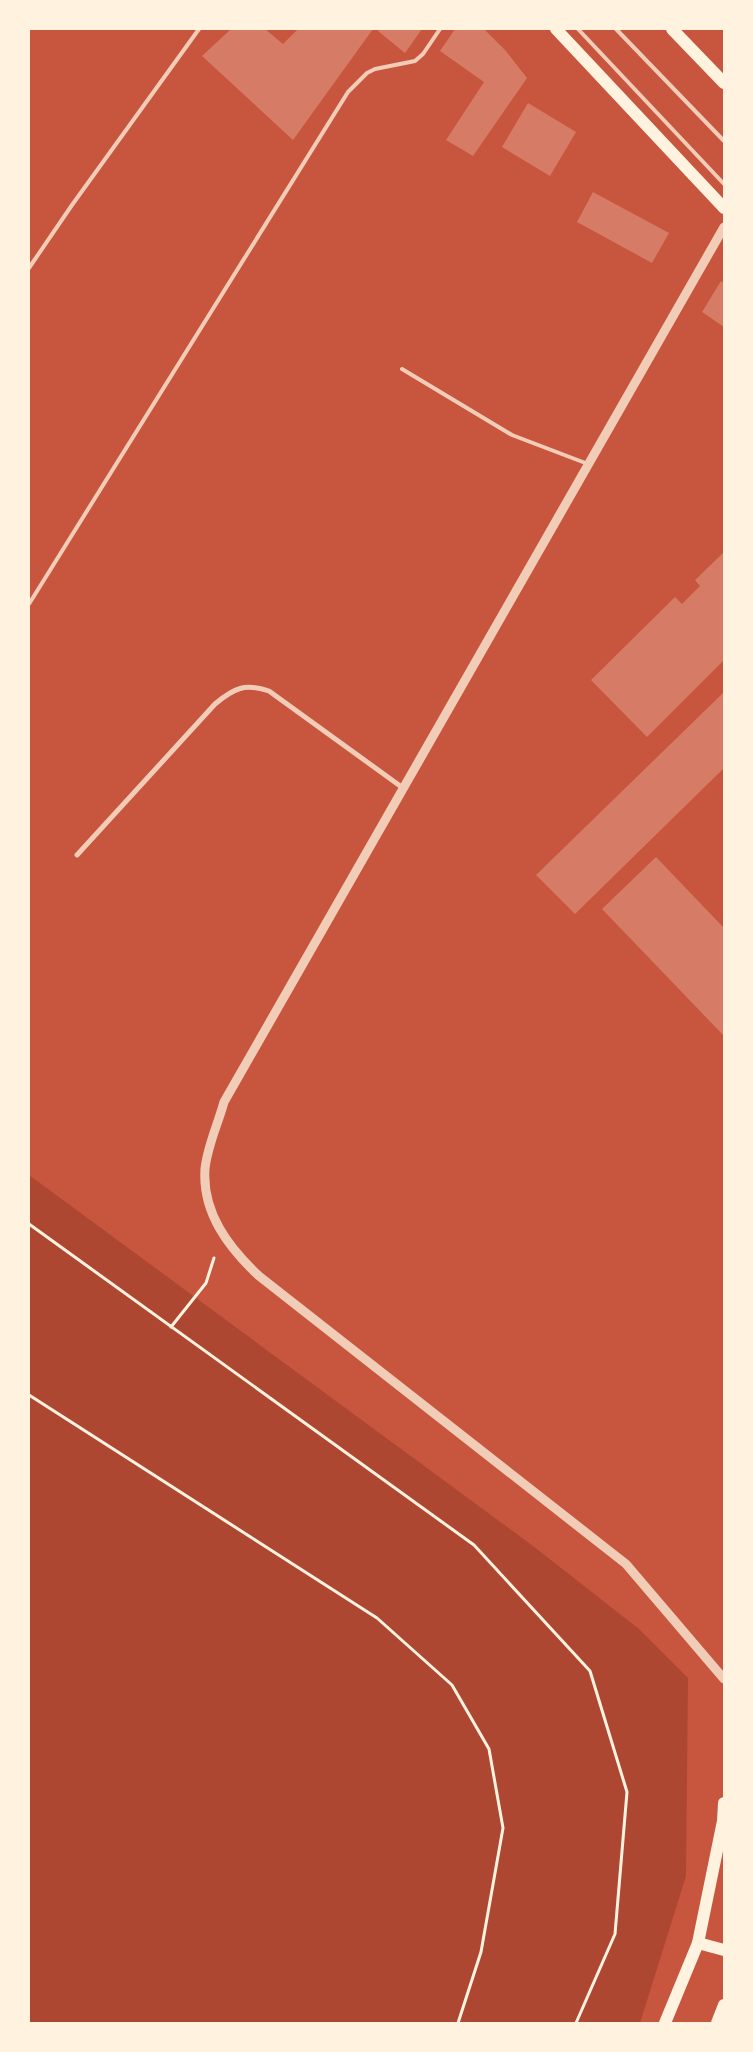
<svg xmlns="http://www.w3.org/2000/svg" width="753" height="2052" font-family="'Sofia Sans Condensed',sans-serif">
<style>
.green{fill:#ae4732}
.building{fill:#d67c66}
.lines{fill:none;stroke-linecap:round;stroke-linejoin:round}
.path{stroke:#fff3e0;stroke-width:3}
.service{stroke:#f1ccb7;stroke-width:4}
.minor{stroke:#f1ccb7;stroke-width:5}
.tertiary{stroke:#f1ccb7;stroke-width:9}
.primary{stroke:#fff3e0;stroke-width:12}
</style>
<rect width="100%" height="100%" fill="#c8553d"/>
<!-- green -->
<path class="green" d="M29,1175L533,1546L639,1629L688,1678L686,1876L640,2023H29Z"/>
<!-- building -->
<g class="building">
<path d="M231,29H265L283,44L298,29H373L293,140L202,56Z"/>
<path d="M379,29H422L405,53L378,31Z"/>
<path d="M455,29H484L505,50L527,78L473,156L446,140L484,82L440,51Z"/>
<path d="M528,103L576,132L550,176L502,147Z"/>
<path d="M593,192L669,233L652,263L577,222Z"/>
<path d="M721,281L724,283V327L702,312Z"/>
<path d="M724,552V645L723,646L724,660L647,737L591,680L675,597L682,604L700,586L695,580Z"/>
<path d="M724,692V768L575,914L536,875Z"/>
<path d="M656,857L724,928V1036L602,909Z"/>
</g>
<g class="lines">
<!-- path -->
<g class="path">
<path d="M29,1224L474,1545L590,1671L627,1792L615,1934L576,2023"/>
<path d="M171,1327L206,1283L214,1258"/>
<path d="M29,1395L377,1618L452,1685L489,1749L503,1828L481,1952L458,2023"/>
</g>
<!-- service -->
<g class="service">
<path d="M578,29L724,184"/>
<path d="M616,29L724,141"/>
<path d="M29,268L72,205L199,29"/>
<path d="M402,369L512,435L588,464"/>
<path d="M29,604L348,92L367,73L375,69L415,61L423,54L440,29"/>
</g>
<!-- minor -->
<path class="minor" d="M77,855L215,704C234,688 245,683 269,691L403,788"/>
<!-- tertiary -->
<path class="tertiary" d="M724,227L224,1102C218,1124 207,1147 205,1169C202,1213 229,1248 259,1276L626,1564L724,1679"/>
<!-- primary -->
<g class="primary">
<path d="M556,29L724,208"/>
<path d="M672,29L724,83"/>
<path d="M698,1943L724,1950"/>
<path d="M665,2023L698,1943L723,1821L724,1803"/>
<path d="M717,2023L724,2005"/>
</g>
</g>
<!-- border -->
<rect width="753" height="2052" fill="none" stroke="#fff3e0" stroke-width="60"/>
</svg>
